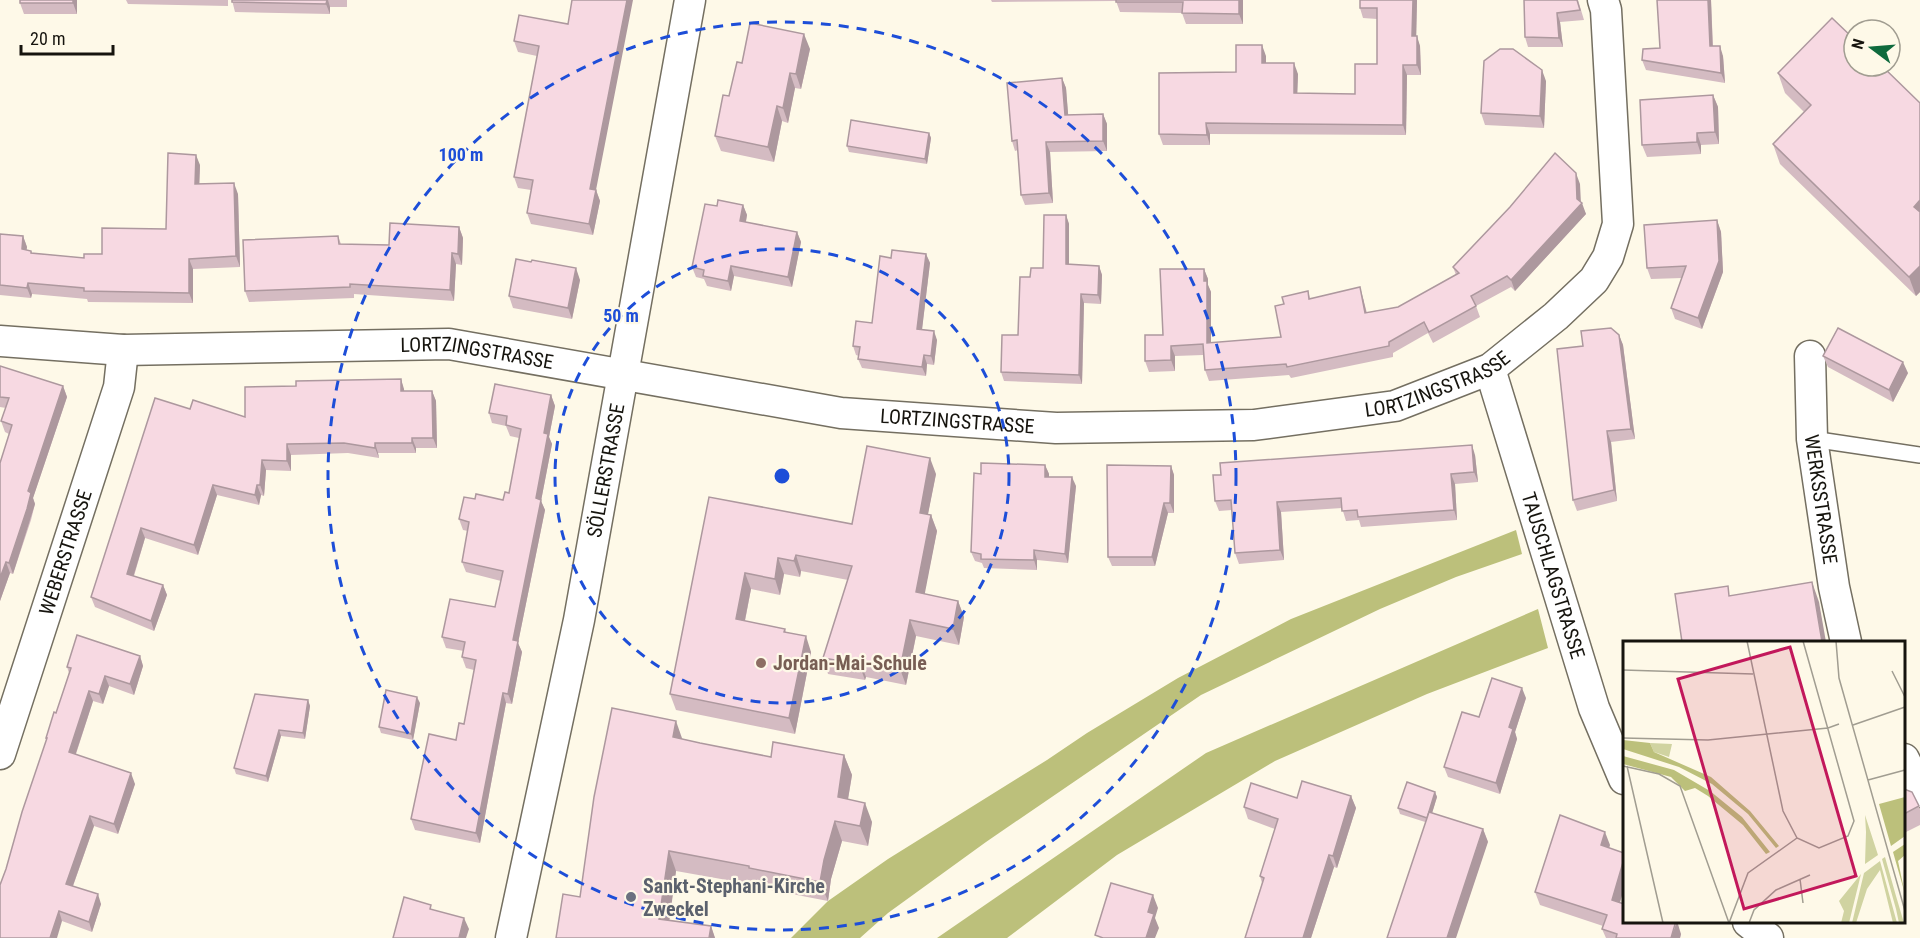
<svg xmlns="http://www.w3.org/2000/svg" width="1920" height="938" font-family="'Roboto Condensed',sans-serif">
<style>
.forest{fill:#bcc07b}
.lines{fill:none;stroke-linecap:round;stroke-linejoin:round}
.lane-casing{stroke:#746f61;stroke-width:18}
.street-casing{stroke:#746f61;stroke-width:33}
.lane{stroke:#fff;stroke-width:15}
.street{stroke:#fff;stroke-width:30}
.wall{fill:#d4bbc2}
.shaded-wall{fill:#ad989e}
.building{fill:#f7d9e2;stroke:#ad989e;stroke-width:1.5}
.ring{fill:none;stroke:#1d4ed8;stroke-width:3;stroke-dasharray:10 8}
.education-dot{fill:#8d6e63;stroke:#fef9e8;stroke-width:2}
.worship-dot{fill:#6b7280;stroke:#fef9e8;stroke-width:2}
.labels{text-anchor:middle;stroke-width:4.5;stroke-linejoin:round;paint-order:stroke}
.street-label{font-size:20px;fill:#16140e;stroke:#fef9e8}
.education-label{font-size:20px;font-weight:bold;fill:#785e54;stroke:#fef9e8;text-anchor:start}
.worship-label{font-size:20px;font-weight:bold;fill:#5b616d;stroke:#fef9e8;text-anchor:start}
.inset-road{fill:none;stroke:#a19d91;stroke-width:1.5}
.view{fill:#c2185b;fill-opacity:0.15;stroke:#c2185b;stroke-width:3}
.inset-edge{fill:none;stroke:#16140e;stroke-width:3}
.centre{fill:#1d4ed8;stroke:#fef9e8;stroke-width:3}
.ring-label{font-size:18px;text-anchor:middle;font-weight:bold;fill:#1d4ed8;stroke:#fef9e8;stroke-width:4.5;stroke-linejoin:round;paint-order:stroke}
</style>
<rect width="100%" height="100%" fill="#fef9e8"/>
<!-- forest -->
<g class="forest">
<path d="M1516,530L1522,554L1456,577L1380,609L1201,695L986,842L888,913L860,938H791L828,901L888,859L1047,760L1087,733L1178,678L1291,619Z"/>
<path d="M1538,609L1548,648L1427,694L1275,761L1117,855L1007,938H937L1206,753Z"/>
</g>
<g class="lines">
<defs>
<path id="lane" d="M1812,439L1920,455"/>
<g id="street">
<path id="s1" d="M0,341L123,350L449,344L841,413L1056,428L1254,425L1395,406L1490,369L1556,316L1594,280L1608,257L1618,224L1606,10L1603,0"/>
<path id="s2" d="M1810,356L1812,439L1834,587L1846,642"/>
<path id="s3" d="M1490,369L1594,708L1624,779"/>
<path id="s4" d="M0,754L119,387L123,350"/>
<path d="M1904,759L1920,792"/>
<path d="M1748,922L1768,938"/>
<path id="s5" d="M511,938L579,620L690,0"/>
</g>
</defs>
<!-- lane casing -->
<use href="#lane" class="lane-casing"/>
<!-- street casing -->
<use href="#street" class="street-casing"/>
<!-- lane -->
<use href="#lane" class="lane"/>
<!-- street -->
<use href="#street" class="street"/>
</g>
<!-- wall -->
<g class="wall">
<path d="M77,0V14H24L20,3Z"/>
<path d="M126,0H228V6L128,4Z"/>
<path d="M232,0H347V7H330V14L235,12Z"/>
<path d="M991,0H1243V24H1186L1182,13L1120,12L1116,1L992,2Z"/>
<path d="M1360,0H1417L1416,36L1420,46L1421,75H1407L1406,135L1210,134V145H1163L1159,134L1236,72L1266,56V63L1298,74L1297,93L1355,94L1377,64V19L1363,18L1360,8Z"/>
<path d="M1524,0H1578L1584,20L1560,22L1563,47H1528L1525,37Z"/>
<path d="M1657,0H1711L1713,46L1723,56L1725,83L1646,70L1642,60L1660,48Z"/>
<path d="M568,24L596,190L600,201L593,235L531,224L527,213L531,190L518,188L514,177L537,56L518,52L514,41Z"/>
<path d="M810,49L801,89L795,88L788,123L782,121L774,162L721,151L715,136L742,63Z"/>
<path d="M1778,73L1920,103V292L1916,296L1780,164L1773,144L1804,112L1785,93Z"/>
<path d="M1062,78L1066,88L1068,115L1103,114L1107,124V151L1050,152L1053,203L1025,205L1021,195L1018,150L1015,151L1012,141Z"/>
<path d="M1546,81L1544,128L1485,125L1481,113Z"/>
<path d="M1713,95L1718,107L1719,144L1701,145V154L1647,157L1642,145Z"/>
<path d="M929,133L931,138L927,164L849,152L847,146Z"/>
<path d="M200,165L199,184L238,194L240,267L193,269V303L88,302L87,299L32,294L31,298L0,295V234L23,236L27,247L26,250L31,251L32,253L84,258L102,254L166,229Z"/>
<path d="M1580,184V202L1586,214L1515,291L1511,287L1476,306L1480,317L1433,343L1428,333L1393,353V357L1291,378L1289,375L1209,381L1205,370L1203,355L1175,356V371L1149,372L1145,361L1163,335L1204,269L1208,279V285L1211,292V343L1281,337L1284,304L1308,291L1310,298H1363L1367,313L1398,307L1456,275L1453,267Z"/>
<path d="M743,205L747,215L746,222L797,232L801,242L792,287L734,276L731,291L707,286L704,279L696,277L692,267L717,206Z"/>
<path d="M1066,215L1069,224V264L1099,266L1102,275L1101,304L1084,303L1082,384L1004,381L1001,372L1018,335L1030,277L1043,268Z"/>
<path d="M1717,220L1721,232L1723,272L1702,329L1675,319L1671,308L1682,278L1651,279L1647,268Z"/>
<path d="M459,227L463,238L462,265L456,264L454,301L354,294V298L249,302L245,291L338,236L341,244L389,245Z"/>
<path d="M926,254L930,263L922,329L937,340L934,365L927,364L926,376L862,368L858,359L859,356L856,355L853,346L872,323L891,258Z"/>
<path d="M580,280L572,319L513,308L509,296Z"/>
<path d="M1619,335L1623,345L1635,439L1611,442L1617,501L1577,511L1573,500L1583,346Z"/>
<path d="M1823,356L1908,373L1893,402L1828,367Z"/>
<path d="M0,366L63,386L67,397L33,498L35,504L31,520L13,574L10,573L0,601V463L9,434L5,432L1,421L6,408L0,407Z"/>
<path d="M401,379L404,391H432L436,401L437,448H416V453H378L379,458L348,453L291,455V471L266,470L264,496L261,495L259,505L217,495L198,555L145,538L134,576L163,585L167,595L154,631L95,607L91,597L190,409L245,417L296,386Z"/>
<path d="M551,395L555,406L549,437L552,444L541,501L545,510L518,643L522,652L512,704L506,703L480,843L415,830L411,819L464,724L474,670L466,668L462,657L464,651L446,648L442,637L495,607L501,581L466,572L462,562L468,531L463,530L459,519L475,499L503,500L509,493L519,438L510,436L506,426L492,423L489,413Z"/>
<path d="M1475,455L1478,482L1455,484L1457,520L1361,527L1359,520L1346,521L1342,508L1281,512L1284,560L1239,564L1235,553L1232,510L1219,511L1215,501Z"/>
<path d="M1045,465L1049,474V477L1076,486L1068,563L1037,560V570L984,568L982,563L975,561L971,552L981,474Z"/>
<path d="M1171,466L1174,475V513H1168L1155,566H1112L1108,557Z"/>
<path d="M936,474L928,514L931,515L937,531L924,594L958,601L964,617L959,645L916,636L906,685L866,677L865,680L828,674L823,658L848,580L801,571L800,577L784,574L780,595L751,589L745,621L785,629L786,632L811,652L795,734L676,710L670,694L709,497L852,524Z"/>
<path d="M140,656L143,666L134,695L109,686L103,704L93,701L76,754L135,784L118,834L94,826L73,886L101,904L92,932L62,921L6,869L47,740L46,738L56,713L69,673L67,667Z"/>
<path d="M1526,698L1515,732L1517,739L1500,794L1448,777L1444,767L1479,717Z"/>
<path d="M308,700L310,706L305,739L281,736L268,782L236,774L234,768Z"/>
<path d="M420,703L413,740L381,733L379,727Z"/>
<path d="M683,739L700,743L771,757L844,755L852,775L848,799L872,822L868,846L842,841L831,879L828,901L756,887L755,885L676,871L669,920L711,926L715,938H556L580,897Z"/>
<path d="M1904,789L1919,806L1920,810V825L1904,833Z"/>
<path d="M1435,792L1437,797L1432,813L1483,829L1488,842L1400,814L1398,808Z"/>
<path d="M1351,796L1356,808L1337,868L1334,867L1311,938H1245L1262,883L1260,876L1275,829L1248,819L1244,807L1297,798Z"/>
<path d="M1610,845L1609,848L1624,853V888L1620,902L1681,934L1680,938H1606L1602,929L1603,926L1540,905L1535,892Z"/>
</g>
<!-- shaded-wall -->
<g class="shaded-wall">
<path d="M73,0H77V14L73,3Z"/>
<path d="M327,0H328L330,7V14L326,4Z"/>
<path d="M627,0H633L596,190L600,201L593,235L589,224L590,189Z"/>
<path d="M1239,0H1243V24L1239,14Z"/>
<path d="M1413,0H1417L1416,46L1412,36Z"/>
<path d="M1708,0H1711L1713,56L1710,46Z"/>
<path d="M1557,13L1560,22L1563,47L1559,38Z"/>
<path d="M804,34L810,49L801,89L796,74Z"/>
<path d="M1417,36L1420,46L1421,75L1417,65Z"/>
<path d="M1262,45L1266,56V74L1262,63Z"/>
<path d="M1720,46L1723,56L1725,83L1721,73Z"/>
<path d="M1294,63L1298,74L1297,103L1294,93Z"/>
<path d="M1403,65L1407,75L1406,135L1403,125Z"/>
<path d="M1542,70L1546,81L1544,128L1540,116Z"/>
<path d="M790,73L795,88L788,123L783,108Z"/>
<path d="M1062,78L1066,88L1069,125L1065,115Z"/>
<path d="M1713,95L1718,107L1719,144L1715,132Z"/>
<path d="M777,106L782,121L774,162L768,147Z"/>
<path d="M1103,114L1107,124V151L1103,141Z"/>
<path d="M1206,123L1210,134V145L1207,135Z"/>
<path d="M929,133L931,138L927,164L925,159Z"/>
<path d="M1697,133L1701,145V154L1697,142Z"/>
<path d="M1046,142L1050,152L1053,203L1049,193Z"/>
<path d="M196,155L200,165L199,194L195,184Z"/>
<path d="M1576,173L1580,184L1581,204L1582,203L1586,214L1515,291L1511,280L1577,199Z"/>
<path d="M234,183L238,194L240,267L236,256Z"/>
<path d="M1920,200V223L1914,207Z"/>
<path d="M743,205L747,215L744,231L740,221Z"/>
<path d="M1066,215L1069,224V273L1066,264Z"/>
<path d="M1717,220L1721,232L1723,272L1702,329L1698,318Z"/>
<path d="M459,227L463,238L462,265L458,254Z"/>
<path d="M797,232L801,242L792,287L788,277Z"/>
<path d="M23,236L27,247L25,260L22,249Z"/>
<path d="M452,253L456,264L454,301L450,290Z"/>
<path d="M926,254L930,263L921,338L917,329Z"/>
<path d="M189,259L193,269V303L189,293Z"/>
<path d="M731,266L734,276L731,291L728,281Z"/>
<path d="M1099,266L1102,275L1101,304L1098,295Z"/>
<path d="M1920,266V292L1916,296L1909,277Z"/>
<path d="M576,268L580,280L572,319L568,308Z"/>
<path d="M1204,269L1208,279V285L1211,292V354L1207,343Z"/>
<path d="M28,283L32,294L31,298L27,288Z"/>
<path d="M1360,287L1363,298L1369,324L1365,313Z"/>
<path d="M1081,294L1084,303L1082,384L1079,375Z"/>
<path d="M934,331L937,340L934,365L931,356Z"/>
<path d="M1619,335L1623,345L1635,439L1631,429Z"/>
<path d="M1171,346L1175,356V371L1171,360Z"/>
<path d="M924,355L927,364L926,376L922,367Z"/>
<path d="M1903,362L1908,373L1893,402L1889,390Z"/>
<path d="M401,379L404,389L405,401L401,391Z"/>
<path d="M63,386L67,397L33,498L35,504L13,574L9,563L28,491Z"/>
<path d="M432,391L436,401L437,448L433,438Z"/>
<path d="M551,395L555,406L549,437L552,444L541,501L545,510L518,643L522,652L512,704L508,694L513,640L544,433Z"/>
<path d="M1607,431L1611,442L1617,501L1614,490Z"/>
<path d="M412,438L416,448V453L412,443Z"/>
<path d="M375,443L378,453L379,458L375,448Z"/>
<path d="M287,444L291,455V471L287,461Z"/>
<path d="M1472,445L1475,455L1478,482L1474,472Z"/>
<path d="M930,458L936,474L925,529L920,513Z"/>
<path d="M262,460L266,470L264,496L260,485Z"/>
<path d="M1045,465L1049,474V486L1045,477Z"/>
<path d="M1171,466L1174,475V513L1170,503Z"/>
<path d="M1451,474L1455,484L1457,520L1454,510Z"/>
<path d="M1072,477L1076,486L1068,563L1065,554Z"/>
<path d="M213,485L217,495L198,555L194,545Z"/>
<path d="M257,485L261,495L259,505L255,495Z"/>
<path d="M1277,502L1281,512L1284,560L1280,550Z"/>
<path d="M1164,503L1168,513L1155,566L1152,557Z"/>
<path d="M931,515L937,531L922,608L916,592Z"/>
<path d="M141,528L145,538L131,584L127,574Z"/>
<path d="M1034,550L1037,560V570L1034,560Z"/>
<path d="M796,555L801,571L800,577L794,561Z"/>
<path d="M778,558L784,574L780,595L775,579Z"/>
<path d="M6,562L10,573L0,601V578Z"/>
<path d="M745,573L751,589L742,635L736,619Z"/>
<path d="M1812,582L1819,602L1826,642H1822Z"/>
<path d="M163,585L167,595L154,631L151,621Z"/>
<path d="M958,601L964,617L959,645L953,629Z"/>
<path d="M910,620L916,636L906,685L900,669Z"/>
<path d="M806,636L811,652L795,734L789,718Z"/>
<path d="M140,656L143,666L134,695L130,684Z"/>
<path d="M860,661L866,677L865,680L859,664Z"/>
<path d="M105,676L109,686L103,704L99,694Z"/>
<path d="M1522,688L1526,698L1515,732L1517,739L1500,794L1496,783L1509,727Z"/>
<path d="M89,691L93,701L73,762L69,752Z"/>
<path d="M503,693L506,703L480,843L476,833Z"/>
<path d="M417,697L420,703L413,740L411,734Z"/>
<path d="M308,700L310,706L305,739L303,733Z"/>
<path d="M676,721L683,741L673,737Z"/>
<path d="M279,730L281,736L268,782L266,776Z"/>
<path d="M844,755L852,775L845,817L838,797Z"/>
<path d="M131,773L135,784L118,834L114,824Z"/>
<path d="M1435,792L1437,797L1429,823L1427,818Z"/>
<path d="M1351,796L1356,808L1337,868L1333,856Z"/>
<path d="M865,803L872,822L868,846L860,826Z"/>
<path d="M90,816L94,826L70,894L66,884Z"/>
<path d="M835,821L842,841L831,879L828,901L820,882L824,860Z"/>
<path d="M1483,829L1488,842L1456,938H1447Z"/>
<path d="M1605,832L1610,845L1605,858L1601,845Z"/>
<path d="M669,851L676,871L667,938L659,919Z"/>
<path d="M1329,855L1334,867L1311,938H1303Z"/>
<path d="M1624,859V888L1617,913L1612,900Z"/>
<path d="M98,894L101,904L92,932L89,922Z"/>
<path d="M1153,895L1158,908L1155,918L1159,928L1155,938H1146L1148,912Z"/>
<path d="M59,911L62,921L57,938H50Z"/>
<path d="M464,918L469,929L466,938H459Z"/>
<path d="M1677,921L1681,934L1680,938H1671Z"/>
<path d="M711,926L715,938H709Z"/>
</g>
<!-- building -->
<g class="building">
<rect x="20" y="0" width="53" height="3"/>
<path d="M232,0H327L326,4L232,2Z"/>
<path d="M572,0H627L590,189L596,190L589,224L527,213L533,180L514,177L539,46L514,41L519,15L568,24Z"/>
<path d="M1116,0H1239V14L1182,13L1183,2H1116Z"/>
<path d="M1360,0H1413L1412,36H1417V65H1403V125L1206,123L1207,135L1159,134V73L1236,72V45H1262V63H1294V93L1355,94V64H1377V8H1360Z"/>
<path d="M1524,0H1577L1580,10L1557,13L1559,38L1525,37Z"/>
<path d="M1657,0H1708L1710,46H1720L1721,73L1642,60L1643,49L1660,48Z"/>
<path d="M1832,18L1854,39V66H1882L1920,103V200L1914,207L1920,212V266L1909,277L1773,144L1811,105L1778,73Z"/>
<path d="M750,23L804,34L796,74L790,73L783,108L777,106L768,147L715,136L723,95L729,96L737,62L742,63Z"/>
<path d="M1500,49H1513L1542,70L1540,116L1481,113L1484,61Z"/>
<path d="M1062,78L1065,115L1103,114V141L1046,142L1049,193L1021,195L1017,140L1012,141L1007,83Z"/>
<path d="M1713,95L1715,132L1697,133V142L1642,145L1640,100Z"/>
<path d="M851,120L929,133L925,159L847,146Z"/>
<path d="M168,153L196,155L195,184L234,183L236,256L189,259V293L84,291V288L28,283L27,288L0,285V234L23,236L22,249L31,251V253L84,258V254H102V228L166,229Z"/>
<path d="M1555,153L1576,173L1577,199L1582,203L1511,280L1507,276L1471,296L1476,306L1429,332L1424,322L1389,342V346L1287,367L1286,364L1205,370L1203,344L1171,346V360L1145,361V335H1163L1160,269H1204V281H1207V343L1281,337L1275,306L1284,304L1282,297L1308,291L1309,299L1360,287L1365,313L1398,307L1459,273L1453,267L1510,207Z"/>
<path d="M718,200L743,205L740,221L797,232L788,277L731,266L728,281L703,276L704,270L692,267L705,204L717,206Z"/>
<path d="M1044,215H1066V264L1099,266L1098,295L1081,294L1079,375L1001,372L1002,335H1018L1020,277H1030L1031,268H1043Z"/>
<path d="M1717,220L1719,261L1698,318L1671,308L1686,266L1647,268L1644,225Z"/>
<path d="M390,223L459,227L458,254L452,253L450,290L350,284V287L245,291L243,240L338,236L339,244L389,245Z"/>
<path d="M892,250L926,254L917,329L934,331L931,356L924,355L922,367L858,359L860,347L853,346L856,321L872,323L880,256L891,258Z"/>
<path d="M516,259L531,262L532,260L576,268L568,308L509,296Z"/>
<path d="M1611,328L1619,335L1631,429L1607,431L1614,490L1573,500L1557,349L1583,346L1581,331Z"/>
<path d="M1838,328L1903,362L1889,390L1823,356Z"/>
<path d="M0,366L63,386L28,491L31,493L27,509L9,563L6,562L0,578V463L12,425L1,421L9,398L0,397Z"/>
<path d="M401,379V391H432L433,438H412V443H375V448L344,443L287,444V461L262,460L260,485H257L255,495L213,485L194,545L141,528L127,574L163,585L151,621L91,597L155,398L190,409L193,400L245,417V387L296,386V381Z"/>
<path d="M495,384L551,395L544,433L548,434L536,498L541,500L513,640L518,641L508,694L503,693L476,833L411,819L429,734L456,740L459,723L464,724L476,660L462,657L465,642L442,637L450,599L495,607L503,571L462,562L469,522L459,519L464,497L475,499L476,494L503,500L505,492L509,493L521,429L506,425L507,416L489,413Z"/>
<path d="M1472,445L1474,472L1451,474L1454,510L1358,517L1357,510L1342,511L1341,498L1277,502L1280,550L1235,553L1231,500L1215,501L1213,475H1221L1220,463Z"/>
<path d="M867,446L930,458L920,513L931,515L916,592L958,601L953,629L910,620L900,669L860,661L859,664L823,658L852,566L796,555L794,561L778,558L775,579L745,573L736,619L785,629L784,632L806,636L789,718L670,694L709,497L852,524Z"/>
<path d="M981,463L1045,465V477H1072L1065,554L1034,550V560L981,559V554L971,552L974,473L981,474Z"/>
<path d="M1107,465L1171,466L1170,503H1164L1152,557H1108Z"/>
<path d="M1812,582L1822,642H1682L1675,594L1728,586L1729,596Z"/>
<path d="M77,635L140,656L130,684L105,676L99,694L89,691L69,752L131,773L114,824L90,816L66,884L98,894L89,922L59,911L50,938H0V885L6,869L22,812L47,738H46L54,712L56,713L71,668L67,667Z"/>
<path d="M1492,678L1522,688L1509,727L1513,729L1496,783L1444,767L1462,712L1479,717Z"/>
<path d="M386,690L417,697L411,734L379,727Z"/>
<path d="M255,694L308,700L303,733L279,730L266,776L234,768Z"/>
<path d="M612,708L676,721L673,737L700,743L771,757L773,742L844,755L838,797L865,803L860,826L835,821L824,860L820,882L749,868V866L669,851L659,919L711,926L709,938H556L563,894L580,897L594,797Z"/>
<path d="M1302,781L1351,796L1333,856L1329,855L1303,938H1245L1264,878L1260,876L1278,819L1244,807L1251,783L1297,798Z"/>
<path d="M1407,782L1435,792L1427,818L1398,808Z"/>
<path d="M1904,789L1912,792L1919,806L1904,814Z"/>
<path d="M1429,812L1483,829L1447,938H1387Z"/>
<path d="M1560,815L1605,832L1601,845L1624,853V859L1612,900L1624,904V921H1676L1671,938H1616L1617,934L1602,929L1607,915L1535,892Z"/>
<path d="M1111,883L1153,895L1148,912L1154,914L1146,938H1103L1095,935Z"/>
<path d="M404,897L431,905L430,909L464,918L459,938H393Z"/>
</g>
<!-- distance rings -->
<g class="ring">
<circle cx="782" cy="476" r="227"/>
<circle cx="782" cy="476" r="454"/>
</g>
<!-- markers -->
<circle class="education-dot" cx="761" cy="663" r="6"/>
<circle class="worship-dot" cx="631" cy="897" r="6"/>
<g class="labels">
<!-- street labels -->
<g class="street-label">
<text dy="7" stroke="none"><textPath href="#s1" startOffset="478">LORTZINGSTRASSE</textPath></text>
<text dy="7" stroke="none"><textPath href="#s1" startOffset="1450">LORTZINGSTRASSE</textPath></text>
<text dy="7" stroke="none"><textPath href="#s1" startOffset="964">LORTZINGSTRASSE</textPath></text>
<text dy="7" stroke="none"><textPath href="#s5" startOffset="477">SÖLLERSTRASSE</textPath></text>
<text dy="7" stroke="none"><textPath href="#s2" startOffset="144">WERKSSTRASSE</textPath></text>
<text dy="7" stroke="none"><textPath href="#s4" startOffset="212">WEBERSTRASSE</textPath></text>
<text dy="7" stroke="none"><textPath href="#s3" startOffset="216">TAUSCHLAGSTRASSE</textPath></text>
</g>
<!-- education labels -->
<g class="education-label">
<text x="773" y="670">Jordan-Mai-Schule</text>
</g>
<!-- worship labels -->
<g class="worship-label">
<text x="643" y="893">Sankt-Stephani-Kirche<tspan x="643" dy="23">Zweckel</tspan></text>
</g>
</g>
<!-- overview -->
<g transform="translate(1623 641)">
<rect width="282" height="282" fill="#fef9e8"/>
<path d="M27,102L49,103L46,116L31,111ZM242,174L255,214L242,223L243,191ZM262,216L273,255L281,282H276L273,268L259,218ZM257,220L274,282H270L257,229L244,248L233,282H229L241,232ZM238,233L226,282H218L221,270L216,260Z" fill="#d0d3a1"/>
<path d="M0,99L27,102L31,111L88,136L127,170L156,205L153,207L125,173L89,143L56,126L0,108ZM0,115L51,129L87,150L119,176L147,211L143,213L120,184L85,155L72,147L62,150L48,136L0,123ZM282,156V195L268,205L256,163ZM282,203V214L275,220L282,253L270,211Z" fill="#bcc07b"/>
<path class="inset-road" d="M124,0L160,170L174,197L196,207L225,195L231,180L180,0M213,0L216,37L282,270M0,29L130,33M269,30L282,56M230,84L282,66M0,97L85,99L205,87L216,83M0,125L36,133L57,145L106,282M4,125L40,282M245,139L282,129M177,238L180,262M106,282L125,232L174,197M126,282L131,269L153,249L187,234"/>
<path class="view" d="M167,6L233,235L121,268L55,38Z"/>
<rect width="282" height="282" class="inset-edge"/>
</g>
<circle cx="782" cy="476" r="9" class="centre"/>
<g class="ring-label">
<text x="461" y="161">100 m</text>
<text x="621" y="322">50 m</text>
</g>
<!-- north arrow -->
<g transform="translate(1872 48) rotate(286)"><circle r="28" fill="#fef9e8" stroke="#a19d91" stroke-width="1.5"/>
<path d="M0-4.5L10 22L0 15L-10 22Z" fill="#0f6a3d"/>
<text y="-9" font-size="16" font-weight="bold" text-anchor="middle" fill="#16140e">N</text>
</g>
<!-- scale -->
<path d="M21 45v9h92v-9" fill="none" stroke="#16140e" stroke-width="3"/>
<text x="30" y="45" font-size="18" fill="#16140e" stroke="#fef9e8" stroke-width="4.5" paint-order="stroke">20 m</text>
</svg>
